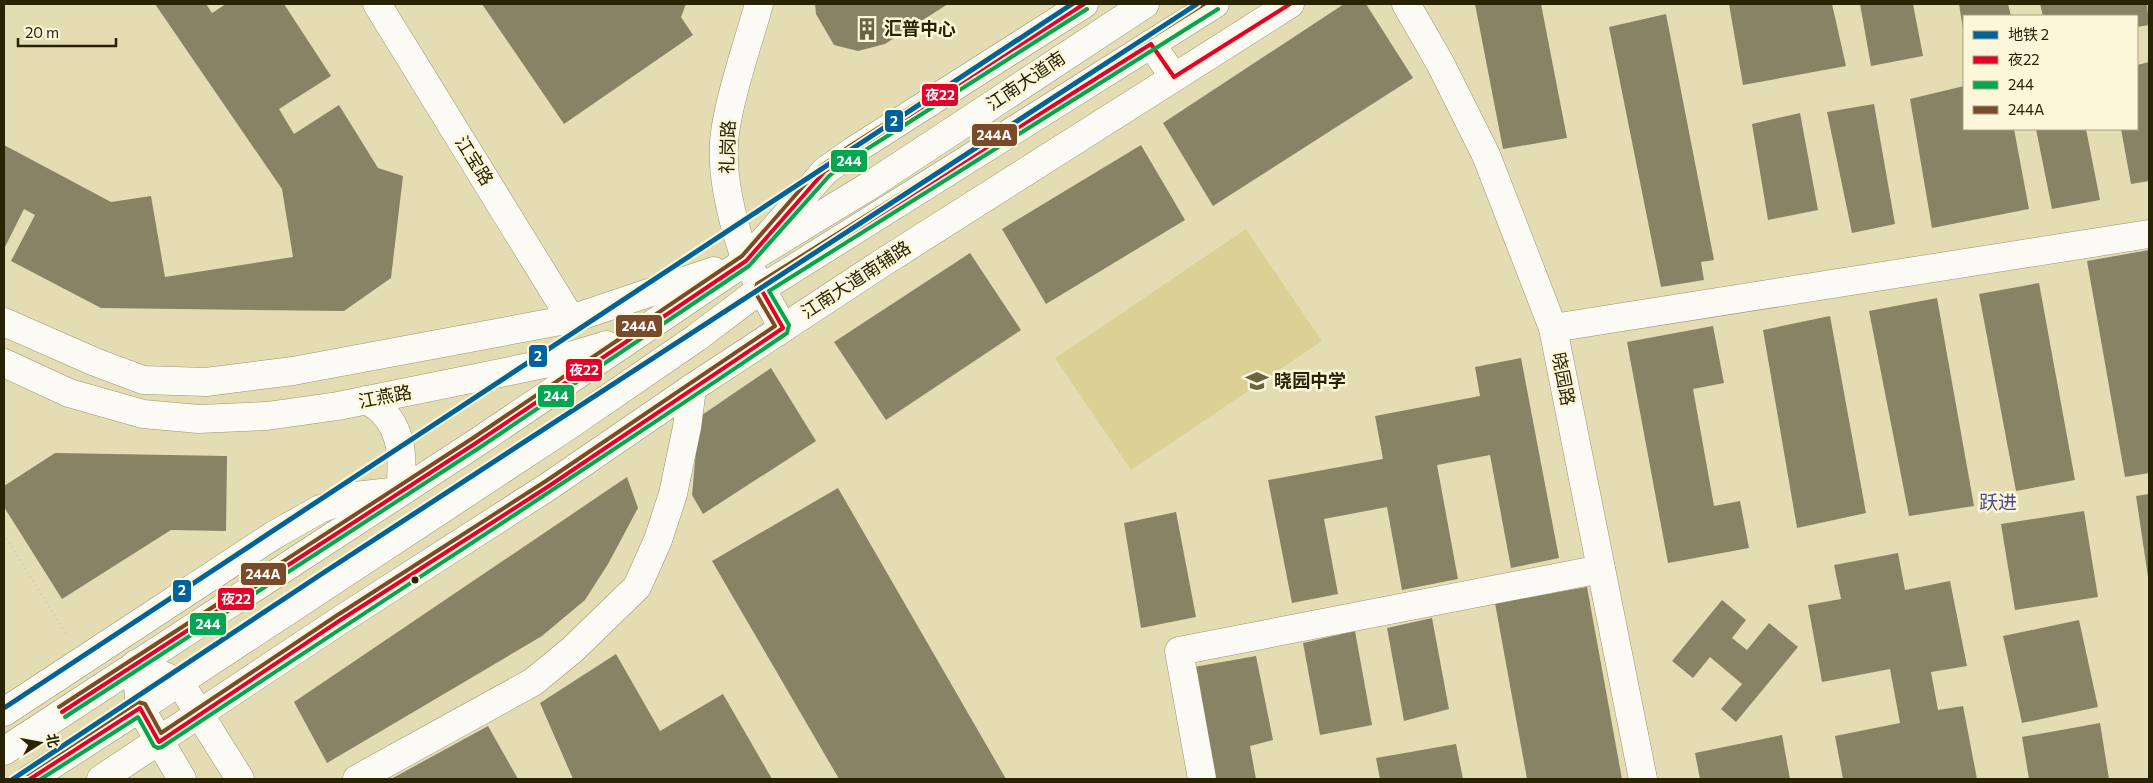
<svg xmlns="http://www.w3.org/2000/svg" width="2153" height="783" font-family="Commissioner,'Noto Sans SC',sans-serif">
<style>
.green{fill:#dcd194}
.building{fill:#888365}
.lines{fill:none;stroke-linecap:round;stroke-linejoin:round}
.minor-casing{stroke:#9a9473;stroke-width:29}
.major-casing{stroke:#9a9473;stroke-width:29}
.path{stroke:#cfccbf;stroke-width:3;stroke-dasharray:1 4;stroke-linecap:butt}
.minor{stroke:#fbfaf4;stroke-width:28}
.major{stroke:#fbfaf4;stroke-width:28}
.bus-1-casing{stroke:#fcf7da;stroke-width:8}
.bus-2-casing{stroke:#fcf7da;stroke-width:8}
.bus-3-casing{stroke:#fcf7da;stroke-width:8}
.bus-1{stroke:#e4002b;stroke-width:4}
.bus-2{stroke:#00a651;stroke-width:4}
.bus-3{stroke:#7a4b2a;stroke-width:4}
.metro-1-casing{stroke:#fcf7da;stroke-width:9}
.metro-1{stroke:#00629b;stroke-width:5}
.bus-dot{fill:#292304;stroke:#fcf7da;stroke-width:2}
.labels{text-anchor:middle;stroke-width:5;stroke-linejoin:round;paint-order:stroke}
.poi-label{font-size:18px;font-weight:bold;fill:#292304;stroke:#fcf7da;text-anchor:start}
.street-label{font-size:18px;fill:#292304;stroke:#fcf7da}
.neighbourhood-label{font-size:19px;fill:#4b4e8c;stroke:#fcf7da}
.line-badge{stroke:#fcf7da;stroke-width:2}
.badge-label{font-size:14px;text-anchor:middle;font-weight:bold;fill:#fff}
</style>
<rect width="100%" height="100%" fill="#e4ddb4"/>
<!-- green -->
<path class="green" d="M1246,229L1322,341L1131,470L1055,358Z"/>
<!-- building -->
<g class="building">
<path d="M155,4H206L212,13L226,4H284L331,76L279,109L294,134L339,105L378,168L403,176L391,278L344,311L101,308L11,261L35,215L24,209L4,249V145L111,202L151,196L165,277L293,257L282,189Z"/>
<path d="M482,4H686L681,17L693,35L564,124Z"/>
<path d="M815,4H948L885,44L858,51L834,45L816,14Z"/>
<path d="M1344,4H1366L1413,78L1213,206L1163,123Z"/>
<path d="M1475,4H1541L1567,138L1503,149Z"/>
<path d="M1729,4H1832L1846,66L1743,85Z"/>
<path d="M1860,4H1913L1923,56L1871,66Z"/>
<path d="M1959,4H2008L2011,16H1964L1963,29Z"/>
<path d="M2040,4H2147L2149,25L2137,27V16H2043Z"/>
<path d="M1666,14L1714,260L1701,262L1704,280L1661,287L1609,27Z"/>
<path d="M2149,62V181L2131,184L2121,129H2137V65Z"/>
<path d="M1964,86V129H2014L2029,209L1932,228L1910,99Z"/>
<path d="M1874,104L1895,224L1852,233L1827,112Z"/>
<path d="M1800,113L1818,210L1768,220L1752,124Z"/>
<path d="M2036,129H2086L2100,200L2052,209Z"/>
<path d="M1141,145L1185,220L1046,304L1002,229Z"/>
<path d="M2149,250V473L2125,477L2087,261Z"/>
<path d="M970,253L1021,330L886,420L834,342Z"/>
<path d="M2039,283L2075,480L2016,491L1979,294Z"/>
<path d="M1937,298L1974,506L1909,516L1869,311Z"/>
<path d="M1830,316L1866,513L1797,528L1763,330Z"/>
<path d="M1713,326L1724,383L1693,389L1714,506L1740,501L1749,548L1668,563L1627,342Z"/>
<path d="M1521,358L1559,558L1511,568L1490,455L1437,465L1458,579L1402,590L1387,507L1324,519L1338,594L1292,603L1268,480L1383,459L1375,416L1480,396L1475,367Z"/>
<path d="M771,368L816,441L703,514L692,495L699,417Z"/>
<path d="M55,453L227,456L226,531L171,530L62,599L4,507V486Z"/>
<path d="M627,477L638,508L608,564L585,600L542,636L327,763L294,702Z"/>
<path d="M838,488L1006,779H839L712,561Z"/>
<path d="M2149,494V577H2148L2136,496Z"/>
<path d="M2084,511L2098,597L2015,610L2001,524Z"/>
<path d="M1176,512L1196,617L1141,628L1124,523Z"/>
<path d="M1898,553L1905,590L1950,581L1967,666L1931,672L1938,710L1963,706L1977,779H1843L1835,736L1900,723L1890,669L1822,682L1808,605L1841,599L1834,565Z"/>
<path d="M1587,587L1622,779H1527L1495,603Z"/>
<path d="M1722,600L1746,620L1732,638L1747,650L1769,623L1798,647L1736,722L1721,709L1742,684L1710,657L1693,678L1672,661Z"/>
<path d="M1432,618L1449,709L1404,721L1387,628Z"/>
<path d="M2079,620L2098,707L2022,723L2003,636Z"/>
<path d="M1355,631L1372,725L1320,735L1303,643Z"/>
<path d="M616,654L660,731L723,694L772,779H573L540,703Z"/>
<path d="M1256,656L1273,740L1250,746L1256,779H1214L1194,667Z"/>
<path d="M2100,723L2109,779H2029L2022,737Z"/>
<path d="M488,726L518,779H391Z"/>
<path d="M1782,735L1790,779H1700L1695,753Z"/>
<path d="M1456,744L1463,779H1380L1376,758Z"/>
</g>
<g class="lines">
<defs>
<g id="minor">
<path d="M377,4L571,319"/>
<path d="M759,4C748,44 733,84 726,126C718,169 732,220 746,261L825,171L853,151L1084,4"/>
<path d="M1406,4L1440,63L1486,155L1553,328L1643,779"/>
<path d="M1151,44L1174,77"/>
<path d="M1553,328L2149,234"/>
<path d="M4,712L274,535L320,509L355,496L400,491"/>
<path d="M30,779L140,708"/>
<path d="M101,779L339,621L549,486L692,388L882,263L1290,4"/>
<path d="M357,779L533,682L572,650L637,587L658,540L673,494L687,427L692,388"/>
<path d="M1202,779L1179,651L1601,569"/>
</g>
<g id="major">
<path d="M753,273L783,328"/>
<path d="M4,322L95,362L143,380L206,382L293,371L571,319L714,271"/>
<path d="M4,363L69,393L143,414L199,419L267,416L338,406L544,364L607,345"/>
<path d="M367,400C372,404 379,407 383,412C404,434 403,464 400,491"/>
<path d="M136,664L140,708L182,779"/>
<path d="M162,675L180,683L240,779"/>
<path d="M140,708L565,428L696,338L761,289L1215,4"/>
<path d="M4,751L476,443L746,261L869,186L1145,4"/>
</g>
</defs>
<!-- minor casing -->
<use href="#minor" class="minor-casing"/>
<!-- major casing -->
<use href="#major" class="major-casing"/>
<!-- path -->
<path class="path" d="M4,534L67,636"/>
<!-- minor -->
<use href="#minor" class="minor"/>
<!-- major -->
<use href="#major" class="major"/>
<defs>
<g id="bus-1">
<path d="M62,712L476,443L746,261L825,171L853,151L1084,4"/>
<path d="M30,779L140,708L159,742L339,621L549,486L783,328L761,289L1151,44L1174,77L1290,4"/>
</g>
<g id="bus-2">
<path d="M65,717L479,448L749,266L829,176L856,156L1087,9"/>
<path d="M41,779L138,717L154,746L158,748L162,747C370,608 581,474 787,333L789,325L769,291L1218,9"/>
</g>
<g id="bus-3">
<path d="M59,707L473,438L742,256L820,167L850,146L1073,4"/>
<path d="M27,774L138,702L145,704L161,733L336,616L546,481L775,326L755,292L757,284L1204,4"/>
</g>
</defs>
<!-- bus-1 casing -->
<use href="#bus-1" class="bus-1-casing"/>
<!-- bus-2 casing -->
<use href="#bus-2" class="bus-2-casing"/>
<!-- bus-3 casing -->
<use href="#bus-3" class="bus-3-casing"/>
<!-- bus-1 -->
<use href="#bus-1" class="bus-1"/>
<!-- bus-2 -->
<use href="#bus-2" class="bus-2"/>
<!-- bus-3 -->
<use href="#bus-3" class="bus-3"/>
<defs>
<g id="metro-1">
<path d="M4,708L1072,4"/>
<path d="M13,779L320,575L1197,4"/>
</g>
</defs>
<!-- metro-1 casing -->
<use href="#metro-1" class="metro-1-casing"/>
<!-- metro-1 -->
<use href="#metro-1" class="metro-1"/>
</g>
<!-- icons -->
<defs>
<symbol id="building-bare" viewBox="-9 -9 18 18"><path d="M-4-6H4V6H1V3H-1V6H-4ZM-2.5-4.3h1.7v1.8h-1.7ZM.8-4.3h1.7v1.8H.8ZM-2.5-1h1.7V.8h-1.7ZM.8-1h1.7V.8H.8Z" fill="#6a6442" stroke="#fcf7da" stroke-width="2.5" paint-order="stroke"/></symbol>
<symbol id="school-bare" viewBox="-9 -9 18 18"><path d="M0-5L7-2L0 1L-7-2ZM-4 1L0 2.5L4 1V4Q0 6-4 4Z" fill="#6a6442" stroke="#fcf7da" stroke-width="2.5" paint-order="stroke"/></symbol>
</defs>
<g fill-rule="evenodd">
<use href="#building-bare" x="851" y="13" width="32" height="32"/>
<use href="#school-bare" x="1241" y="365" width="32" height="32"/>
</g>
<!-- markers -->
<circle class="bus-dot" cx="415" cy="580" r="4.5"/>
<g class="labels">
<!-- poi labels -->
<g class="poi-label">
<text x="884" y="35">汇普中心</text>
<text x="1274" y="387">晓园中学</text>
</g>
<!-- street labels -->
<g class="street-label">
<text transform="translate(1026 81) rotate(-34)" y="6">江南大道南</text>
<text transform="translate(728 147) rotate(-88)" y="6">礼岗路</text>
<text transform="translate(474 161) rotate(58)" y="6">江宝路</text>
<text transform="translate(856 280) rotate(-33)" y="6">江南大道南辅路</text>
<text transform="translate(1563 379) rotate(79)" y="6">晓园路</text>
<text transform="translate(385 397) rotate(-11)" y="6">江燕路</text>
</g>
<!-- neighbourhood labels -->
<g class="neighbourhood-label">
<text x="1998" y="509">跃进</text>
</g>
</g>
<g class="line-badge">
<rect x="921" y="83" width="38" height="24" rx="5" fill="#e4002b"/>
<rect x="884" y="109" width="20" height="24" rx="5" fill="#00629b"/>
<rect x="971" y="123" width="47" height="24" rx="5" fill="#7a4b2a"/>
<rect x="830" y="149" width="38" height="24" rx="5" fill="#00a651"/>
<rect x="615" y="314" width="48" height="24" rx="5" fill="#7a4b2a"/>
<rect x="528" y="344" width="20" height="24" rx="5" fill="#00629b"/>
<rect x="565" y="358" width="38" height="24" rx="5" fill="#e4002b"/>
<rect x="537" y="384" width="38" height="24" rx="5" fill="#00a651"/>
<rect x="240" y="562" width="47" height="24" rx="5" fill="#7a4b2a"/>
<rect x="172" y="579" width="20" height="24" rx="5" fill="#00629b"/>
<rect x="217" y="587" width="38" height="24" rx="5" fill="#e4002b"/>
<rect x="189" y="612" width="38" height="24" rx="5" fill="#00a651"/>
</g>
<g class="badge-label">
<text x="940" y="100">夜22</text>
<text x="894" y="126">2</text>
<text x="994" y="140">244A</text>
<text x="849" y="166">244</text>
<text x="639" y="331">244A</text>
<text x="538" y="361">2</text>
<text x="584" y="375">夜22</text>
<text x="556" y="401">244</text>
<text x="263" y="579">244A</text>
<text x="182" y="595">2</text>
<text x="236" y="604">夜22</text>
<text x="208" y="629">244</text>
</g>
<!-- border -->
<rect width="2153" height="783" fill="none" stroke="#292304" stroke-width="10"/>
<!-- legend -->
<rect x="1963" y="15" width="175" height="115" fill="#fcf7da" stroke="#a8a284"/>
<rect x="1973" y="31" width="25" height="8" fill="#00629b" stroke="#a8a284"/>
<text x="2008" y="40" font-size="15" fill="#292304">地铁 2</text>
<rect x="1973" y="56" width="25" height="8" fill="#e4002b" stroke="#a8a284"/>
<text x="2008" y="65" font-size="15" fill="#292304">夜22</text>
<rect x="1973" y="81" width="25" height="8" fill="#00a651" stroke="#a8a284"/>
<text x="2008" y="90" font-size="15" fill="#292304">244</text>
<rect x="1973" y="106" width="25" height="8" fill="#7a4b2a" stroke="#a8a284"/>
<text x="2008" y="115" font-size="15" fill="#292304">244A</text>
<!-- north arrow -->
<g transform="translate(40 743) rotate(79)" stroke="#fcf7da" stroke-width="4" paint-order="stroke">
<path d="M0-4L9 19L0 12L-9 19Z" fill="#292304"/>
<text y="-8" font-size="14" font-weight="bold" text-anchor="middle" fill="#292304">北</text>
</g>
<!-- scale -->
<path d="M18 38v8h98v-8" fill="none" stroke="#292304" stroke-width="2.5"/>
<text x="25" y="38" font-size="15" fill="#292304" stroke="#fcf7da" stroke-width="4" paint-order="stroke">20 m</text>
</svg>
